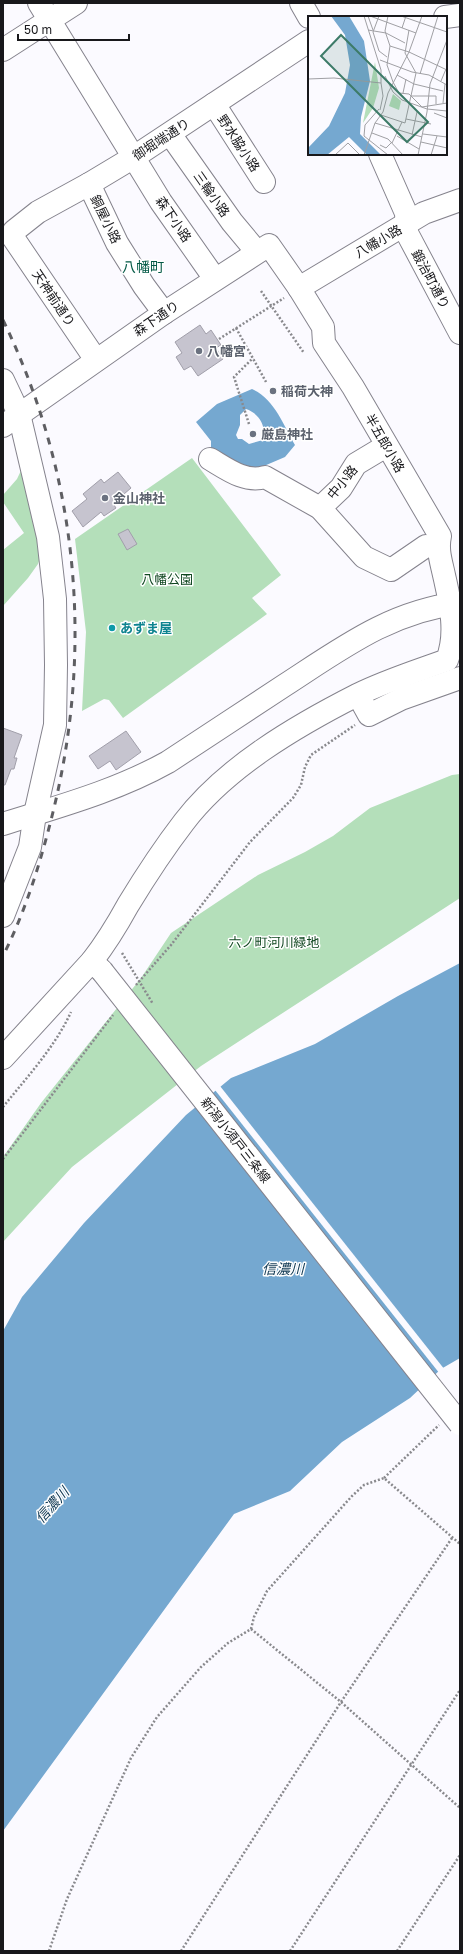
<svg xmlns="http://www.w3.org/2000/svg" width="463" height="1954" font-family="'Golos Text','Noto Sans JP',sans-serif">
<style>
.green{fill:#b4dfba}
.water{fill:#75a8d0;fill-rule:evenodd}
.pier{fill:#fbfaff}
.building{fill:#c6c4cf;stroke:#a19faa}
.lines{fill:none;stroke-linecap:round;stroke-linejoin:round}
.minor-casing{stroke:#85838d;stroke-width:24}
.major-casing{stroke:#85838d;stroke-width:24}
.path{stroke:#89898d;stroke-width:2.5;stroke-dasharray:2 2;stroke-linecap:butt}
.minor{stroke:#fff;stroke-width:22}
.major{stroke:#fff;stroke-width:22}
.rail{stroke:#5e5e62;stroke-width:3;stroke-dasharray:7 7;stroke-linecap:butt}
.major-bridge-casing{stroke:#85838d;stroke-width:24;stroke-linecap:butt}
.path-bridge{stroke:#89898d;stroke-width:2.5;stroke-dasharray:2 2;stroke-linecap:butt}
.major-bridge{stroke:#fff;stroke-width:22}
.worship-dot{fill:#6b7280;stroke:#fff;stroke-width:1.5}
.culture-dot{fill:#0f9aa8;stroke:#fff;stroke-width:1.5}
.labels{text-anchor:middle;stroke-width:3;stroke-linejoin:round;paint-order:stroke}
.street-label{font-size:13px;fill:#18181b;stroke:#fff}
.worship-label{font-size:13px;font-weight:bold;fill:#5b616d;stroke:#fff;text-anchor:start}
.park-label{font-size:13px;fill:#104720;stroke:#fff}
.culture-label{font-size:13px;font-weight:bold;fill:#0d838f;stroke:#fff;text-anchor:start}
.neighbourhood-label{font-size:14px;fill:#035945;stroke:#fff}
.water-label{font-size:14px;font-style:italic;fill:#0e3752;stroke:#fff}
.inset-road{fill:none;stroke:#a0a0a4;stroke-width:1}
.view{fill:#3d7b68;fill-opacity:0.15;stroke:#3d7b68;stroke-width:2}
.inset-edge{fill:none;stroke:#18181b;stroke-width:2}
</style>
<rect width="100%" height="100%" fill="#fbfaff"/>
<!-- green -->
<g class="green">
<path d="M192,458L281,575L252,598L267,614L123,718L109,700L104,699L82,711L86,632L75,539Z"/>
<path d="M25,462L44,546L38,564L28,578L3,606V550L24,533L3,502V495L17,479Z"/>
<path d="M460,774V898L201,1066L72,1167L3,1242V1157L41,1103L141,978L171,933L258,875L305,852L333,836L370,808L452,775Z"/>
</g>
<!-- water -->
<g class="water">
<path d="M252,389C274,398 284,426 295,445L285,457L250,472L211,451V441L196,422L217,404ZM246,409C259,413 267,427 263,440L249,444L242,439H238L236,435L240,425V415Z"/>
<path d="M460,963V1358L441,1369L410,1398L342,1442L290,1491L234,1514L3,1831V1331L22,1297L84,1223L186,1115L231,1078L315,1044L398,996Z"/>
</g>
<!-- pier -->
<path class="pier" d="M220,1086L445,1370L440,1374L215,1090Z"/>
<!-- building -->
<g class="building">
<path d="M200,325L206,334L211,330L221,345L216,348L223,359L198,376L191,366L184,370L176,357L182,353L175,342Z"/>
<path d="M118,472L131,488L124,494L126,496L114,505L116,508L104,516L101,512L83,527L72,511L87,499L83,494L101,479L104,483Z"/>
<path d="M128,529L137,544L127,550L118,534Z"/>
<path d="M3,728L22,735L14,758H17L14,769H11L5,785H3Z"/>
<path d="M126,731L141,752L116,770L110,761L98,769L89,756Z"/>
</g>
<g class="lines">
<defs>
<g id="minor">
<path d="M39,3L161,202L215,279"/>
<path d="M301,3L309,17"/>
<path d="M445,17L460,15"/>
<path d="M3,50L76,3"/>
<path d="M214,104L264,182"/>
<path d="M170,134L232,222L257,252"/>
<path d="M380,154L406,213L407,233L460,333"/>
<path d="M89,184L117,243L144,286L164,313"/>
<path d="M12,236L14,231L38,212L89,184L134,157L309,41"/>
<path d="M12,236L96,360"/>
<path d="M299,288L424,213L460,200"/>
<path d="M3,380L19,414L48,537L55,599L56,665L55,725L35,814L30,847L3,916"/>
<path d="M3,426L164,313L269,245L299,288L323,327L324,343L353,387L440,536C437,550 441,561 444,575C450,602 458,633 447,660C417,671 385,681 357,695C296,726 226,767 184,822C164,848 145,877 128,905C117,925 106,943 92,961"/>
<path d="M210,459C227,469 245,483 265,477L320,508L364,557L391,570L426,546L438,548"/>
<path d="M320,508L341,488L356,464L386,446"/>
<path d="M358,695L369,715L401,699L460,678"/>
<path d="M3,824C60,806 116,791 168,762C207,736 246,711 285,685C342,648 391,611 460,603"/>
</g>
<path id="major" d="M3,1058L92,961L102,971"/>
</defs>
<!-- minor casing -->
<use href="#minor" class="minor-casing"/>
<!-- major casing -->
<use href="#major" class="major-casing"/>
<!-- path -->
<g class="path">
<path d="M261,291L304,353"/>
<path d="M236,328L266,382"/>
<path d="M219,339L284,298"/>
<path d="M249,424L234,377L253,358"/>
<path d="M136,985L171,945L250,842L293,798L301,785L305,767L311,755L355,725"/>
<path d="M3,1107C27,1077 55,1047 71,1012"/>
<path d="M3,1159L113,1015"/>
<path d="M384,1478L439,1425"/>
<path d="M251,1629L341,1702L460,1808"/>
<path d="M49,1951L67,1899L131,1758L157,1717L201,1667L228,1643L251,1629L254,1617L267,1591L352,1496L364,1485L384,1478L460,1544"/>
<path d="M181,1951L341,1702L452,1538"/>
<path d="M290,1951L460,1690"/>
<path d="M397,1951L460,1855"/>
</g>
<!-- minor -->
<use href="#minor" class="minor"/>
<!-- major -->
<use href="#major" class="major"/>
<!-- rail -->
<path class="rail" d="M3,320C78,475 94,646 53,812C41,861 26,910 3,956"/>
<defs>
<path id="major-bridge" d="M102,971L460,1424"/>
</defs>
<!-- major-bridge casing -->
<use href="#major-bridge" class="major-bridge-casing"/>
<!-- path-bridge -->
<path class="path-bridge" d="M122,953L153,1004"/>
<!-- major-bridge -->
<use href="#major-bridge" class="major-bridge"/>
</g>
<!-- markers -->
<g class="worship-dot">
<circle cx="199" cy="351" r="4"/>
<circle cx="273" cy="391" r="4"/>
<circle cx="253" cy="434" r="4"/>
<circle cx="105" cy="498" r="4"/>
</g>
<circle class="culture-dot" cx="112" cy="628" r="4"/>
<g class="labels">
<!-- street labels -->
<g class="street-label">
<text transform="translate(161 139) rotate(-33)" y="5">御堀端通り</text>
<text transform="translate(239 143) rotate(57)" y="5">野水脇小路</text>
<text transform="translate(212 194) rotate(55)" y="5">三輪小路</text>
<text transform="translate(106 219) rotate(64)" y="5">銅屋小路</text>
<text transform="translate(174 219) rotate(56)" y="5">森下小路</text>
<text transform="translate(378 241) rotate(-30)" y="5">八幡小路</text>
<text transform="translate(431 279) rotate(62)" y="5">鍛治町通り</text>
<text transform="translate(54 298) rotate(56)" y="5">天神前通り</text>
<text transform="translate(156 318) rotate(-34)" y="5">森下通り</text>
<text transform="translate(385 443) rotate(60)" y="5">半五郎小路</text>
<text transform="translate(342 482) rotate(-51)" y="5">中小路</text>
<text transform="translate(236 1140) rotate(52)" y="5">新潟小須戸三条線</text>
</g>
<!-- worship labels -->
<g class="worship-label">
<text x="207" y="356">八幡宮</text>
<text x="281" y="396">稲荷大神</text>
<text x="261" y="439">厳島神社</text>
<text x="113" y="503">金山神社</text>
</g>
<!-- park labels -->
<g class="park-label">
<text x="167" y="584">八幡公園</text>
<text x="274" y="947">六ノ町河川緑地</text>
</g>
<!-- culture labels -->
<g class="culture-label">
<text x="120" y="633">あずま屋</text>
</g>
<!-- neighbourhood labels -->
<g class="neighbourhood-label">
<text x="143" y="272">八幡町</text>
</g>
<!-- water labels -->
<g class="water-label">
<text x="283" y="1274">信濃川</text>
<text transform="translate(52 1505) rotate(-48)" y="5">信濃川</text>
</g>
</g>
<!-- overview -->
<g transform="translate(308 16)">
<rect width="139" height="139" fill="#fbfaff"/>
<path d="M67,46L71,72L65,92L55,107ZM85,78L93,85L91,94L81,90Z" fill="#b4dfba"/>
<path d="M23,0H41L56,25L62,65L53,101L52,118L73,139H59L41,121L19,139H0V132L21,110L37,77L42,49L37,19Z" fill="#75a8d0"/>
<path class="inset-road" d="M60,0L65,14M62,0L108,17M71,0L65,16L71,35L79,41M80,0L77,15L82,30L79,49L85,66L91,77L101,78L114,91M93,0L139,16M114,0L101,36L139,54M94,12L98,0M60,14L78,17L97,27M101,14L97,37L108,57M72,44L104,56L121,59L139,69M112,58L130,0M89,59L106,68L135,75M77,60L85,76L94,84L119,93M0,63L26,62L73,67V54L56,0M133,65L138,53M95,77L98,63M103,80H128V88M135,87L137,68M114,91L139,87M71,93L57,109L56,120L80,139M119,93L139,95M72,94L75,80L73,67M126,97L139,102M73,99L94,106M98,103L123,108M94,106L97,107L108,57M67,107L114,121M64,117L80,123L95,139M115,118L139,121M104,119L109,96M89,120L111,133M113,126L139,132M84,127L94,106M72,129L78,132L84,126M27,139L40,127L52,139M56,139L67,107L75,96L80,77L101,36L82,30M110,139L119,96L122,68L139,24M123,139L129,120"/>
<path class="view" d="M33,19L120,106L99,126L13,40Z"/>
<rect width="139" height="139" class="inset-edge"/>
</g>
<!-- border -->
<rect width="463" height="1954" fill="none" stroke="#18181b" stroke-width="8"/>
<!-- scale -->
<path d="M18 34v6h111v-6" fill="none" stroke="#18181b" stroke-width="2"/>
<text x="24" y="34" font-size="12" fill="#18181b" stroke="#ffffff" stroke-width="3" paint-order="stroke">50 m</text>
</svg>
